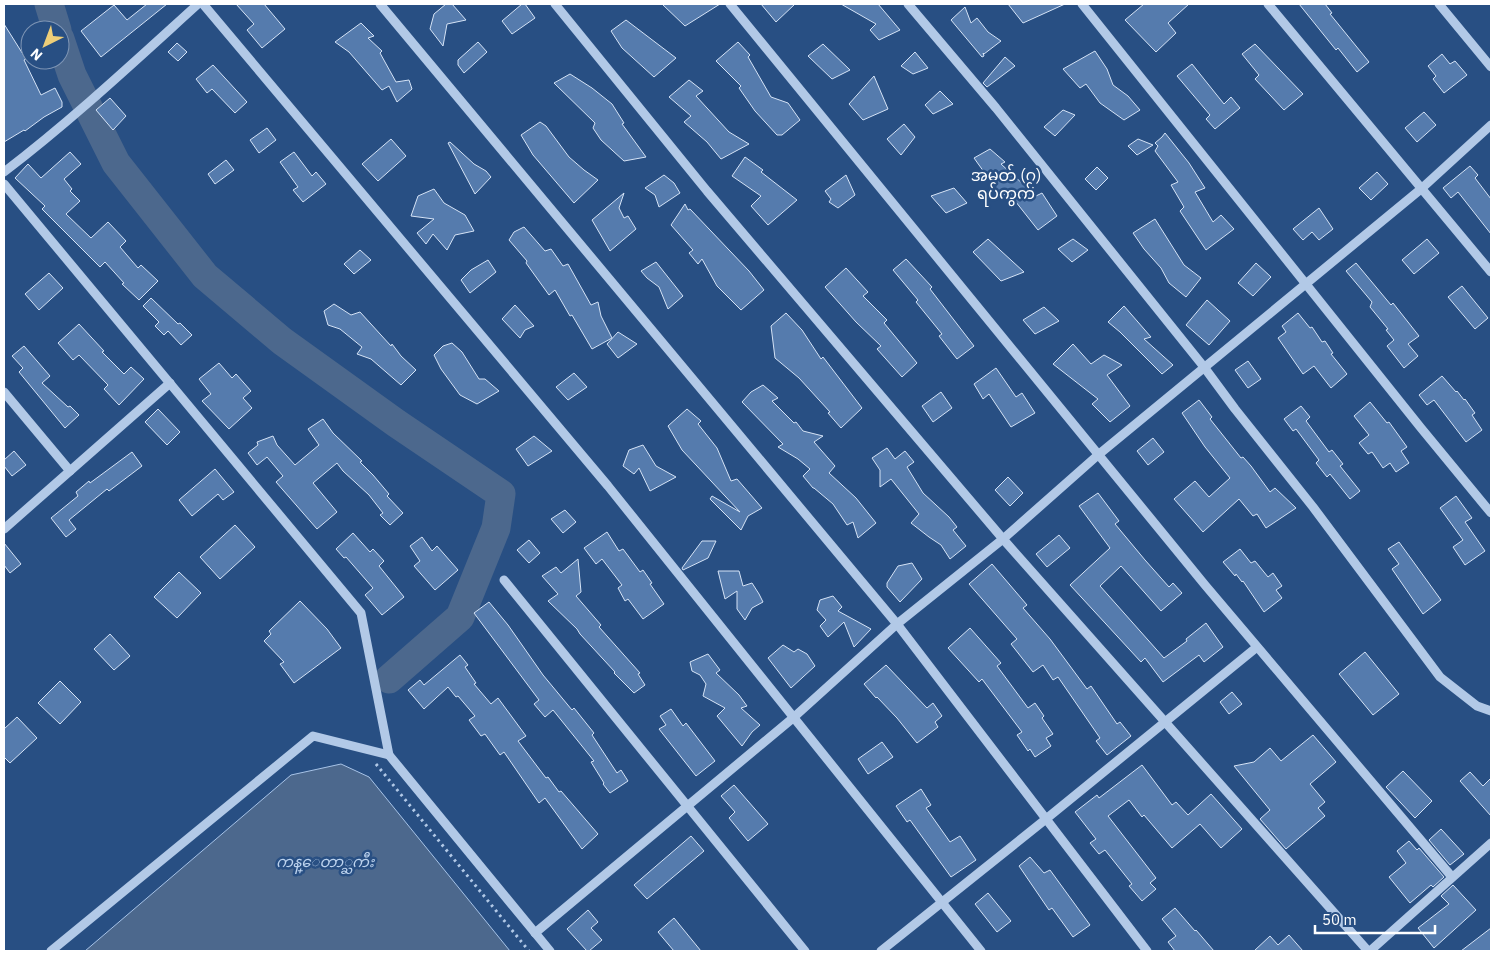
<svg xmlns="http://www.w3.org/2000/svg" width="1495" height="955" font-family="'IBM Plex Sans','Noto Sans Myanmar',sans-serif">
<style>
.water{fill:#4c688d;stroke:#a7c3e7}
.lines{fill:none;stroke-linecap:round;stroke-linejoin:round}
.river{stroke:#4c688d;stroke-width:29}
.building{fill:#557bad;stroke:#d5e3f6}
.path{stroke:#b2c9e7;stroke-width:3;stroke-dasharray:2.5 4;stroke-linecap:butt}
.minor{stroke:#b2c9e7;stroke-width:9}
.labels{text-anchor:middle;stroke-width:5;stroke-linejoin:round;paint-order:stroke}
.water-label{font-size:15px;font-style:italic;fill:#bdd3ee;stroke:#284f83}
.quarter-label{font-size:16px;fill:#fff;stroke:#284f83}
</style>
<rect width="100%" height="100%" fill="#284f83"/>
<!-- water -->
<path class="water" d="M341,764L369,777L510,951H85L291,775Z"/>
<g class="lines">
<!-- river -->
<g class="river">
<path d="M49,4L57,30"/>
<path d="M60,39L72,75L116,163L205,276L282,341L396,423L501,494L496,528L460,617L389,679"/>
</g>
</g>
<!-- building -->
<g class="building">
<path d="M147,4H167L101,57L81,31L114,5L127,20Z"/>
<path d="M236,4H264L285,29L262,48L247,30L254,24Z"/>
<path d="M446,4H452L466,20L447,24L443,46L430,29L434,14Z"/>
<path d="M522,4H525L535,18L512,34L502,21Z"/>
<path d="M662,4H720L685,26Z"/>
<path d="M761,4H795L776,22Z"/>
<path d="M841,4H878L900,30L879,40L870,30L876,24Z"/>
<path d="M1008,4H1065L1023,23Z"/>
<path d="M1144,4H1189L1168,23L1176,33L1156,52L1125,20Z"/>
<path d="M1299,4H1325L1332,13L1330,14L1369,62L1357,72L1338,48L1336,50Z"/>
<path d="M965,7L971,23L977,18L988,32L1001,41L984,54L983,53L984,56L982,57L951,20Z"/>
<path d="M626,20L676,58L654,77L622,48L611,31Z"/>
<path d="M361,23L374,36L368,38L382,51L380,53L396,82L409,80L412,89L397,102L389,86L382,90L349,52L335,42Z"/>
<path d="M4,24L26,59L24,60L41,95L55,88L62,102V107L44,117L25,131L24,130L4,142Z"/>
<path d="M478,42L487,52L464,73L458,65V60Z"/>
<path d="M738,42L750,55L748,57L771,97L788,103L800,120L782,135H777L755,111L739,88L741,86L716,61Z"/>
<path d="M177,43L187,52L178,61L168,52Z"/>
<path d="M823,44L850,70L832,79L808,56Z"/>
<path d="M1255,44L1303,94L1284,110L1255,79L1259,75L1242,54Z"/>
<path d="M1095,51L1107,69L1113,85L1128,96L1140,110L1124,120L1100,103L1086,84L1080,88L1063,69Z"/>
<path d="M915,52L928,68L913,74L901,66Z"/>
<path d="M1442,54L1450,64L1455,61L1467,75L1444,93L1433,79L1436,76L1428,66Z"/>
<path d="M1005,57L1015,66L987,87L983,83Z"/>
<path d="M1192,64L1224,104L1231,97L1240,108L1215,129L1206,119L1210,115L1177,76Z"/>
<path d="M213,65L247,102L235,113L212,89L207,93L196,79Z"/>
<path d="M570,74L592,88L612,104L624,123L622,124L646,157L624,161L601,140L593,128L595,123L554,83Z"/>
<path d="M874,76L888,109L863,120L849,104Z"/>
<path d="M689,80L703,91L696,96L729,132L749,144L721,159L707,142L684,122L691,116L669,97Z"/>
<path d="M940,91L953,104L933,114L925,105Z"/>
<path d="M110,98L126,116L113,130L96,110Z"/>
<path d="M1063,110L1075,115L1055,136L1044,127Z"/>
<path d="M1424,112L1436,125L1417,142L1405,128Z"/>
<path d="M540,122L546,126L569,157L584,170L598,180L574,203L533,155L521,135Z"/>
<path d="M904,124L915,137L901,155L887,139Z"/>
<path d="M267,128L276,140L259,153L250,140Z"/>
<path d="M1165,133L1189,163L1205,188L1195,192L1213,222L1221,215L1234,229L1206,250L1180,211L1184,207L1171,185L1178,182L1155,151L1158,146L1155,143L1162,137Z"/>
<path d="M391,139L406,156L378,181L362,164Z"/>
<path d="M1138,139L1153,145L1137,155L1128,146Z"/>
<path d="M450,142L474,164L486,171L491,177L475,194L448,143Z"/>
<path d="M990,149L1005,162L1001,164L1036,196L1042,193L1057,216L1038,230L1008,192L1004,195L994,186L974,158Z"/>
<path d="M70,152L81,164L64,179L72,189L70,191L80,201L66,214L91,238L108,222L126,241L120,247L138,268L141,265L158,281L139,300L122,284L124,283L105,262L100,267L42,209L45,206L15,178L28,164L41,178Z"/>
<path d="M294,152L312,176L316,172L326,184L303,202L293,190L298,187L280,162Z"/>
<path d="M745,157L763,170L761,172L797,200L768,225L751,206L761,196L732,176Z"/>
<path d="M226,160L234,170L215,184L208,174Z"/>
<path d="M1470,166L1478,175L1475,178L1491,199V234L1458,192L1451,198L1443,188Z"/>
<path d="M1097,167L1108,178L1096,190L1085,179Z"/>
<path d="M1377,172L1388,184L1371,200L1359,188Z"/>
<path d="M664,175L674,183L680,193L659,207L655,195L645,188Z"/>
<path d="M846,175L855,195L838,208L829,202L831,199L825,191Z"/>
<path d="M954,188L967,203L946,213L931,196Z"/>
<path d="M434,189L444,203L465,215L474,231L455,235L447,250L433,234L426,244L417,233L434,219L411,216L418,196Z"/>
<path d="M624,193L619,208L624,218L628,216L636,229L610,251L592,220Z"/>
<path d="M685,204L688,210L690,209L749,271L764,290L741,310L717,286L702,259L698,264L689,253L693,250L671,225Z"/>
<path d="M1319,208L1333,229L1319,240L1312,232L1303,240L1293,229Z"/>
<path d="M1155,219L1184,265L1201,278L1186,297L1169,283L1161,268L1144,249L1133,233Z"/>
<path d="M524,227L545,251L551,249L563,266L568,264L591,305L598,302L601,316L612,338L592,349L572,315L570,316L555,290L549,295L526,263L527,261L509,240L514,232Z"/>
<path d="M988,239L1024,272L1001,281L973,252Z"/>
<path d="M1073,239L1088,250L1072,262L1058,249Z"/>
<path d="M1427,239L1439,253L1414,274L1402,260Z"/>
<path d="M360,250L371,260L354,274L344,264Z"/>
<path d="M906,259L932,287L930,289L974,346L957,359L939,336L942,334L916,302L918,300L893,270Z"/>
<path d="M488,260L496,272L470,293L461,280L471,270Z"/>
<path d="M656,262L683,296L668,309L659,287L647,278L641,271Z"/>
<path d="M1256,263L1271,277L1253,296L1238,283Z"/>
<path d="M1356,263L1391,305L1393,303L1419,336L1408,344L1418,356L1404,368L1387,346L1394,340L1386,330L1388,329L1370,307L1372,302L1346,271Z"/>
<path d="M846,268L868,292L863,296L887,320L884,323L917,363L902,377L877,349L881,346L856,322L825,287Z"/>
<path d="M49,273L63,288L39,310L25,294Z"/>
<path d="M1462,286L1488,318L1475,329L1448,297Z"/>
<path d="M151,298L178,324L180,323L192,335L181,345L168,331L164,335L155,326L159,322L143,306Z"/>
<path d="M1207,300L1230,321L1209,345L1186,325Z"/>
<path d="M334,304L351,315L360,312L391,346L392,344L401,356L416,370L401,385L371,359L357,354L362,347L340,329L328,325L324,311Z"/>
<path d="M515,305L534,326L525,330L520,338L502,319Z"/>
<path d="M1124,306L1151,337L1144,339L1173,365L1162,374L1120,332L1108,322Z"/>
<path d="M1044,307L1059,321L1035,334L1023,320Z"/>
<path d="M786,313L802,330L821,359L823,357L862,408L841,428L828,413L830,412L799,378L775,358L771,326Z"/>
<path d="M1298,313L1310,328L1312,327L1322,342L1325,341L1333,353L1331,354L1347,374L1331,388L1314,366L1303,374L1278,338L1286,332L1282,326Z"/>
<path d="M79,324L104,351L102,352L124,374L131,367L144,379L119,405L104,389L108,385L79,355L73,360L58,343Z"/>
<path d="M618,332L637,344L618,358L607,344Z"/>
<path d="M452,343L462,352L479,379H485L499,391L477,404L460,395L441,369L434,355L443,346Z"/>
<path d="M1073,344L1091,364L1104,355L1122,365L1107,375L1130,406L1110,422L1092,404L1098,399L1053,364Z"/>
<path d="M24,346L50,376L42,383L68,407L70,406L79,415L65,428L19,372L23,368L12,356Z"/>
<path d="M1248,361L1261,379L1248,388L1235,370Z"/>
<path d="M219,363L232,378L236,374L251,391L243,398L252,408L229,429L202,401L211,394L199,379Z"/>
<path d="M996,368L1016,397L1022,393L1035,413L1011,427L989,394L983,399L974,384Z"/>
<path d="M574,373L587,387L568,400L556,387Z"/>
<path d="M1442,376L1456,392L1457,391L1464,400L1465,399L1475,413L1472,415L1482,430L1466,442L1434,400L1427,405L1419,395Z"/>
<path d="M763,385L778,398L772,401L794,423L796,422L803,431L823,436L814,442L835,466L829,473L856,498L876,523L858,538L853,522L847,525L833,504L814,488H813L803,476L810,469L798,459L778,447L783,444L742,402L751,392Z"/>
<path d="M941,392L952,408L933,422L922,406Z"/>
<path d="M1199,400L1212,417L1210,419L1241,458L1243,457L1251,466L1270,492L1275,488L1296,508L1266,528L1257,514L1253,516L1239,499L1203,532L1189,516L1174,499L1195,481L1209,497L1230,478L1205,447L1182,413Z"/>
<path d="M1370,402L1387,423L1389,422L1407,447L1401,451L1409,463L1396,472L1390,463L1383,468L1372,452L1368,454L1359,443L1369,435L1354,416Z"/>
<path d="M1301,406L1310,417L1306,421L1329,452L1332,450L1343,464L1340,466L1360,491L1350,499L1330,474L1327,477L1316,463L1319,460L1296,429L1293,431L1284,419Z"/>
<path d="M158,409L180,432L167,445L145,422Z"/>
<path d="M687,409L701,421L698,424L717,448L731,481L737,479L762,508L748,516L741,530L710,499L712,496L740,512L682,450L668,426Z"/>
<path d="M323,419L333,433L362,461L360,462L373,475L389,494L387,496L403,513L390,525L380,515L383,513L369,495L343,471L337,463L313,483L337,512L317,529L276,482L283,476L267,457L257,465L248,453L258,445L257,442L273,436L277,445L295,465L319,445L308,429Z"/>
<path d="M534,436L552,451L528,466L516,449Z"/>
<path d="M1153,438L1164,452L1148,465L1137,451Z"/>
<path d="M643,445L656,466L676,477L650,491L639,468L634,474L623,466L629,450Z"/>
<path d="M887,448L895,459L905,451L914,462L907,467L923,493L949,517L957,527L953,530L966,546L950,559L941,545L929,537L911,523L919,514L891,479L880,487V470L872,458Z"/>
<path d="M14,451L26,465L12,476L4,466V460Z"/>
<path d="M132,452L142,466L109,491L107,489L69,520L76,529L66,537L51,518L78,496L76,492L89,481L90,483Z"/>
<path d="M215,469L234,492L223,500L218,494L192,516L179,500Z"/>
<path d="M1008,477L1023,493L1010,506L995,490Z"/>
<path d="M1098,493L1119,521L1115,524L1145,560L1169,587L1173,583L1182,593L1161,611L1121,566L1100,586L1164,658L1187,641L1186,639L1206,623L1223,647L1204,662L1199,655L1163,682L1145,658L1141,662L1070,585L1110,548L1079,506Z"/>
<path d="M1456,496L1472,518L1465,522L1485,551L1465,565L1453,547L1463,540L1440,508Z"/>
<path d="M565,510L576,522L563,533L551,519Z"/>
<path d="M235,525L255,547L220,579L200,557Z"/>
<path d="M607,532L619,551L623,549L640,572L643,570L652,583L650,584L664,604L643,619L628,599L625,601L618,588L622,585L602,559L596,564L584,548Z"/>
<path d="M353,533L370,552L373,549L384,561L379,566L404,597L382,615L365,595L373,588L346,557L344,558L336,549Z"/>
<path d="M1059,535L1070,548L1047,567L1036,554Z"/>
<path d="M422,537L432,551L437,546L458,570L435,590L414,566L420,561L410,546Z"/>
<path d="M529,540L540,553L529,563L517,550Z"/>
<path d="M702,541H716L708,558L683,570L682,568Z"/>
<path d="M1399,542L1441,600L1423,614L1392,569L1399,564L1388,549Z"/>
<path d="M4,543L21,564L10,573L4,565Z"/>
<path d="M1240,549L1251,563L1255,561L1268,577L1273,573L1282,586L1276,590L1282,598L1264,612L1243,581L1242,582L1236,574L1235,576L1223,562Z"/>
<path d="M578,559L581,592L576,596L601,625L599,627L640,673L638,674L645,685L634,693L614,673L615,672L580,634L577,629L548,601L558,594L542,576L556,567L561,573Z"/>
<path d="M912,563L922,579L900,602L887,587V583L898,566Z"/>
<path d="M992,564L1027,605L1023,608L1050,639L1087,689L1091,686L1117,724L1120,722L1131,736L1107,755L1096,741L1100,738L1058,677L1053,680L1043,665L1033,672L1011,644L1017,639L969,584Z"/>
<path d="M718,571H739L743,586L752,583L759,594L763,602L752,608L745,620L737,609V591L725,599Z"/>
<path d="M179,572L201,593L177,618L154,597Z"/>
<path d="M833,596L842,607L838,611L871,629L854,647L844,622L828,637L820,626L826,620L817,610L820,600Z"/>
<path d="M300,601L327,629L341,648L294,683L280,664L284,662L264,641L271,634L269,631Z"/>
<path d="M489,602L508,625L543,675L572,710L574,708L594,733L592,735L617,773L621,770L628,781L610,793L603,784L604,783L591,762L594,761L553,710L545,717L534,704L539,700L474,613Z"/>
<path d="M970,628L1001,663L997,666L1028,708L1035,703L1044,716L1042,718L1053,734L1046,738L1051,746L1035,757L1030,749L1028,751L1017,735L1022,732L982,679L979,682L948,648Z"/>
<path d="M110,634L130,656L114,670L94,649Z"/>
<path d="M783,645L794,652L798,649L807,654L815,666L791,688L768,658Z"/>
<path d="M1365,652L1399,694L1373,715L1339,674Z"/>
<path d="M708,654L720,670L716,673L739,695L747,706L741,708L760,725L752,732L742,746L717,716L725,708L703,696L706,684L700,675L692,671L690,662Z"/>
<path d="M460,655L468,665L465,667L476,683L474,684L491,704L498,698L526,736L518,741L546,778L548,777L559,792L561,791L598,834L582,849L545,798L539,803L504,752L500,755L485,734L481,736L469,720L475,716L458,696L456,697L448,687L424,709L408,690L420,680L424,685Z"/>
<path d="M886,665L927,708L933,703L942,716L935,722L938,727L917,743L897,718L877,697L876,698L864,684Z"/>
<path d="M60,681L81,702L60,724L38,703Z"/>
<path d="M1232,692L1242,704L1229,714L1220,702Z"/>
<path d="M671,709L683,726L686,723L715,761L696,776L659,729L666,725L660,716Z"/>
<path d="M17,717L37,738L10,763L4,757V729Z"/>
<path d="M1313,735L1336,762L1310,784L1325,802L1318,808L1325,816L1286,849L1260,819L1270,810L1234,766L1254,762L1270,748L1281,761Z"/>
<path d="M882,742L893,757L868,774L858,759Z"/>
<path d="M1142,765L1172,805L1176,802L1188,815L1211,794L1242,829L1221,848L1200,824L1172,848L1144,815L1142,817L1129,800L1108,816L1156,878L1150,883L1156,889L1142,901L1129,886L1132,884L1105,850L1099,854L1090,843L1096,839L1075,812L1097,795L1099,798Z"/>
<path d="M1403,771L1432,801L1415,818L1386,787Z"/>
<path d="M1470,772L1483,786L1491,778V816L1460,781Z"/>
<path d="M734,785L768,824L748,841L729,818L735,812L721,796Z"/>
<path d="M921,789L931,805L926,808L950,842L960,836L976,860L951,877L910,820L907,822L896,806Z"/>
<path d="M1441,829L1464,854L1450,865L1429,840Z"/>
<path d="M691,836L704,851L647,899L634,885Z"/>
<path d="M1409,841L1417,850L1419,848L1444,877L1433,887L1431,885L1410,903L1389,877L1406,863L1397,851Z"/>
<path d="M1030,857L1044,873L1050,870L1090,925L1073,937L1052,908L1049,910L1019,866Z"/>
<path d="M1453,885L1476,910L1434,948L1418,928L1449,904L1441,896Z"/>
<path d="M988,893L1011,921L997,932L975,904Z"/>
<path d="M1175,908L1195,931L1196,930L1214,951H1175L1168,942L1176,936L1162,919Z"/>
<path d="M588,910L598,922L591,928L602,940L589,951H587L567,929Z"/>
<path d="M674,918L701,951H674L658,932Z"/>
<path d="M1491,928V951H1461Z"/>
<path d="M1289,935L1303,951H1254L1270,936L1278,945Z"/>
</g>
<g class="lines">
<!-- path -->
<path class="path" d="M376,764L529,951"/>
<!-- minor -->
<g class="minor">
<path d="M203,4L608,486L981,951"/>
<path d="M380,4L897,624L1147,951"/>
<path d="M555,4L707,191L1003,539L1368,951"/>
<path d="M730,4L1205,585L1452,877"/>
<path d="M908,4L996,108L1204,367L1235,409L1313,507L1440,677L1477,706L1491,711"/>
<path d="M1082,4L1421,428L1491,513"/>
<path d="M1268,4L1491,272"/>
<path d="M1439,4L1491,67"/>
<path d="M4,172C72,120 134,62 198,4"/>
<path d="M4,184L361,613L389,755L550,951"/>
<path d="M4,392L70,471"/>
<path d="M4,529L170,383"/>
<path d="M504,580L805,951"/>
<path d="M535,933L793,718L897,624L1003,539L1098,455L1421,189L1491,125"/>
<path d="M51,951L313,736L389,755"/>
<path d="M881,951L1046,819L1257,647"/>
<path d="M1370,951L1491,843"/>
</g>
</g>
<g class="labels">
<!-- water labels -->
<g class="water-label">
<text x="325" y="867">ကန္ေတာ္ႀကီး</text>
</g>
<!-- quarter labels -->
<g class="quarter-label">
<text x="1006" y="181">အမှတ် (၇)<tspan x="1006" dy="18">ရပ်ကွက်</tspan></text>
</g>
</g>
<!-- border -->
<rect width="1495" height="955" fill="none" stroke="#ffffff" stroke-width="10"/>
<!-- north arrow -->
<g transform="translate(45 45) rotate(222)"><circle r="24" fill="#284f83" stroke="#7e95b5"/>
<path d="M0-4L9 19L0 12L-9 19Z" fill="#eece78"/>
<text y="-8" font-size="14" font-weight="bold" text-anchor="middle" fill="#ffffff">N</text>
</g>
<!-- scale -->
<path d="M1315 925v8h120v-8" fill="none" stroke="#ffffff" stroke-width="2.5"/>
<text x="1322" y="925" font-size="15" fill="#ffffff" stroke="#284f83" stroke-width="4" paint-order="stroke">50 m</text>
</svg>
